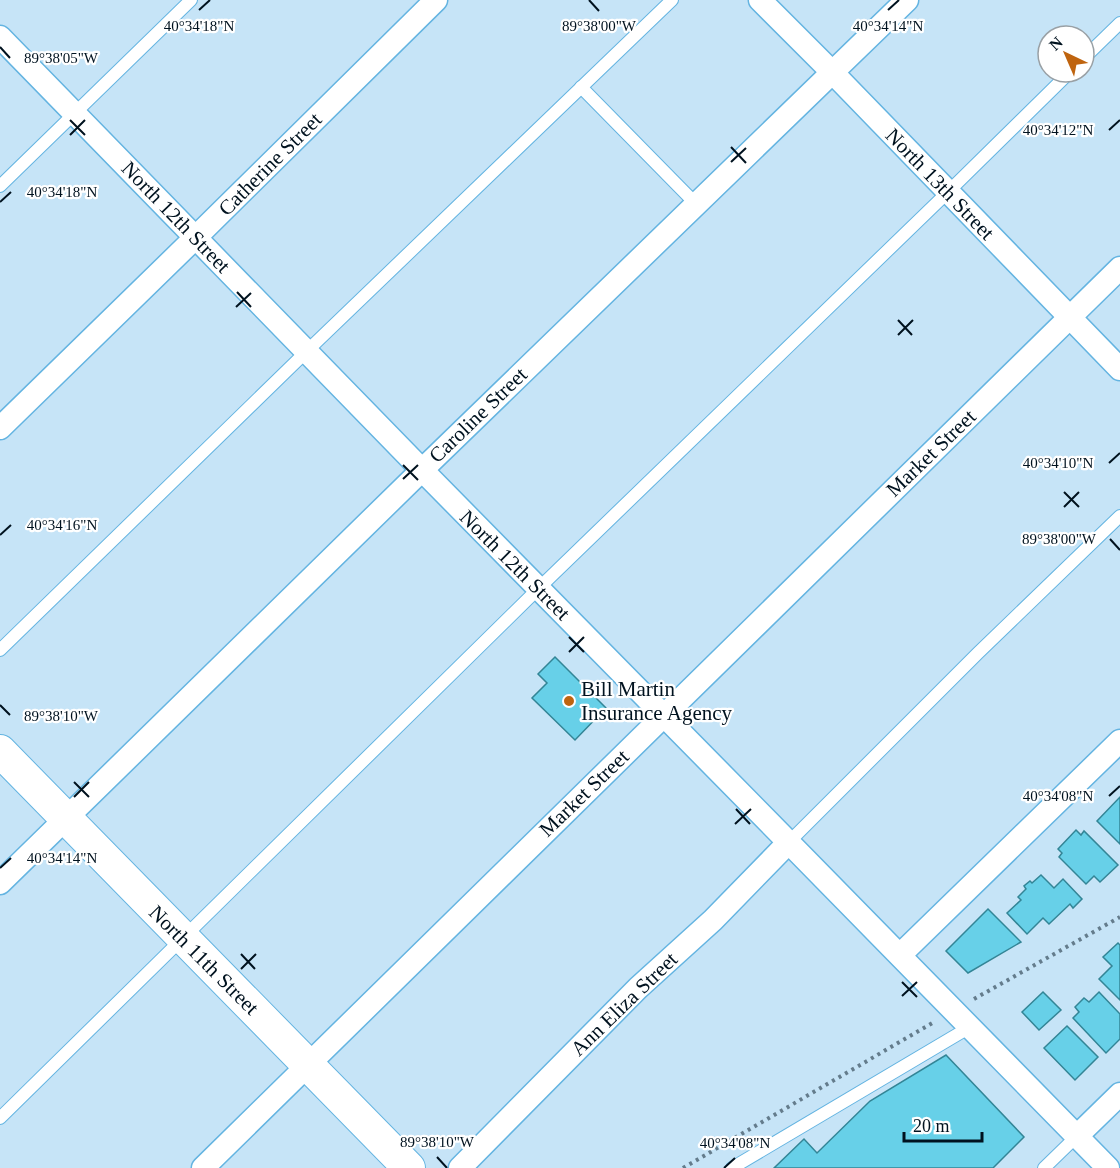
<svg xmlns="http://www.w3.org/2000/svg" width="1120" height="1168" font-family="'Times New Roman',serif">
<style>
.building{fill:#67d0e8;stroke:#338596;stroke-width:1.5}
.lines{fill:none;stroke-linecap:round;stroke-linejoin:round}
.lane-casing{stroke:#64b4e1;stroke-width:14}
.street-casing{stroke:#64b4e1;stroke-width:25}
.secondary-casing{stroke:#64b4e1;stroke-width:34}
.path{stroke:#647c8c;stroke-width:4;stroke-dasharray:3 4.5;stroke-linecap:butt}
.lane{stroke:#fff;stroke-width:12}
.street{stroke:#fff;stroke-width:22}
.secondary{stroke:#fff;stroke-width:32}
.ticks{fill:none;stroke:#00121f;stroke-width:2}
.poi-dot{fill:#bf640f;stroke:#fff;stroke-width:2}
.labels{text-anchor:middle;stroke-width:4.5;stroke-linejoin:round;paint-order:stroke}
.street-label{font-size:21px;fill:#00121f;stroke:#fff}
.poi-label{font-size:21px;fill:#00121f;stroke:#fff;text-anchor:start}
.ticks-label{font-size:15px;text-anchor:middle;fill:#00121f;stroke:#fff;stroke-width:4.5;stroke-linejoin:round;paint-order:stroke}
</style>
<rect width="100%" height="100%" fill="#c6e4f7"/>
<!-- building -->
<g class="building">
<path d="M555,657L606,708L575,740L532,698L547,683L538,674Z"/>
<path d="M1120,797V844L1097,821Z"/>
<path d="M1076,830L1081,835L1084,831L1118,865L1100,882L1094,876L1086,884L1059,857L1062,853L1058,849Z"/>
<path d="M1041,875L1054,888L1063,879L1082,899L1073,908L1070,904L1049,924L1043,918L1027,934L1007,913L1021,900L1018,897L1026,889L1024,886L1030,881L1032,883Z"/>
<path d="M988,909L1021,942L968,973L946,951Z"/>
<path d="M1118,943L1120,945V1000L1099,979L1112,966L1103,957Z"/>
<path d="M1043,992L1061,1010L1039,1030L1022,1012Z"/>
<path d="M1099,992L1120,1014V1039L1106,1053L1073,1018L1079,1012L1075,1007L1084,998L1089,1002Z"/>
<path d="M1067,1026L1098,1057L1075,1080L1044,1048Z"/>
<path d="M946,1055L1024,1137L993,1168H774L804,1139L817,1153L870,1101Z"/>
</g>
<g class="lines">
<defs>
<g id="lane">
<path d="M1084,58L1120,23"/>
<path d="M581,87L696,204"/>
<path d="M0,186L191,0"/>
<path d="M0,650L307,351L672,0"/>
<path d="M789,842L978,653L1120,516"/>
<path d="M0,1118L539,588L948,192L1070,72"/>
<path d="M732,1168L970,1027"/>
<path d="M1044,1168L1077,1136"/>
</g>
<g id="street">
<path d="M760,0L832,72L1120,369"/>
<path d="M0,37C141,181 281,326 422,470C650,703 881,934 1108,1168"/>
<path d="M0,428L196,237L436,0"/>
<path d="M0,883L422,470L907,0"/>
<path d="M900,955L1120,741"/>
<path d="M1077,1136L1120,1094"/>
<path d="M203,1168L1120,268"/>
<path d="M460,1168L638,988L713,920L789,842"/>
</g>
<path id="secondary" d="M0,751L409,1168"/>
</defs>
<!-- lane casing -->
<use href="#lane" class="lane-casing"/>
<!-- street casing -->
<use href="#street" class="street-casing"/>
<!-- secondary casing -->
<use href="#secondary" class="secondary-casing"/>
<!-- path -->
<g class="path">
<path d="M974,999L1120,917"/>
<path d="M683,1168L934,1022"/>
</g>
<!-- lane -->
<use href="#lane" class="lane"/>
<!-- street -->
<use href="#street" class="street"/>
<!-- secondary -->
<use href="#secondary" class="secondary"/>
</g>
<!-- ticks -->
<path class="ticks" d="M589,0L599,11M199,10L210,0M888,10L899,0M0,47L10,58M70,120L85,135M1109,130L1120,120M70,135L85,120M731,147L746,163M731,162L746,148M0,202L11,192M237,292L251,307M236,307L251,293M898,320L912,335M898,335L913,320M1109,463L1120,453M403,465L418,480M403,479L418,465M1064,492L1079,507M1064,507L1079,492M0,535L11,525M1110,539L1120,550M569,637L584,652M569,652L584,637M0,705L10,715M74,782L89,797M1109,796L1120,786M74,797L89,782M736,809L750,824M735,824L751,809M0,868L11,858M241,954L255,969M241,969L256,954M902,982L917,997M902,996L917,982M437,1157L447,1168M724,1168L735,1158"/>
<!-- markers -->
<circle class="poi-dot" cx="569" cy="701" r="6"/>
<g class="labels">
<!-- street labels -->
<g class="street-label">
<text transform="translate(270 164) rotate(-45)" y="7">Catherine Street</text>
<text transform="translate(940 184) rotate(46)" y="7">North 13th Street</text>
<text transform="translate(176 217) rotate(46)" y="7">North 12th Street</text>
<text transform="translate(478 415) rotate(-44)" y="7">Caroline Street</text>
<text transform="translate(931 453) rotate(-44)" y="7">Market Street</text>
<text transform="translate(515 565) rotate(45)" y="7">North 12th Street</text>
<text transform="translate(584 793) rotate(-44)" y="7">Market Street</text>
<text transform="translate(204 960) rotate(45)" y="7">North 11th Street</text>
<text transform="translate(624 1004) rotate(-44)" y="7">Ann Eliza Street</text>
</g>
<!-- poi labels -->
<g class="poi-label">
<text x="581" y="696">Bill Martin<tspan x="581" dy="24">Insurance Agency</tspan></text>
</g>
</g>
<g class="ticks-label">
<text x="199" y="31">40°34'18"N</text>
<text x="888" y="31">40°34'14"N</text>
<text x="599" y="31">89°38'00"W</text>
<text x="61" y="63">89°38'05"W</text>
<text x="1058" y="135">40°34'12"N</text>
<text x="62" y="197">40°34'18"N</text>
<text x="1058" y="468">40°34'10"N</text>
<text x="62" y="530">40°34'16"N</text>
<text x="1059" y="544">89°38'00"W</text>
<text x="61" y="721">89°38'10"W</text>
<text x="1058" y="801">40°34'08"N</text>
<text x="62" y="863">40°34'14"N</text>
<text x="437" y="1147">89°38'10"W</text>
<text x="735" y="1148">40°34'08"N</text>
</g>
<!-- north arrow -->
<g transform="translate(1066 54) rotate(316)"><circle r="28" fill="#ffffff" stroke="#99a0a5" stroke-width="1.5"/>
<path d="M0-4.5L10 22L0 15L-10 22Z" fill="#bf640f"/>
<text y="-9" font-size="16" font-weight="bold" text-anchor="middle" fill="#00121f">N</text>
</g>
<!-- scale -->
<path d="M904 1132v9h78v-9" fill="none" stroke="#00121f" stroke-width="3"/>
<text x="913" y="1132" font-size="18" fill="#00121f" stroke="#ffffff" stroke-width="4.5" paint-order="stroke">20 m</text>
</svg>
